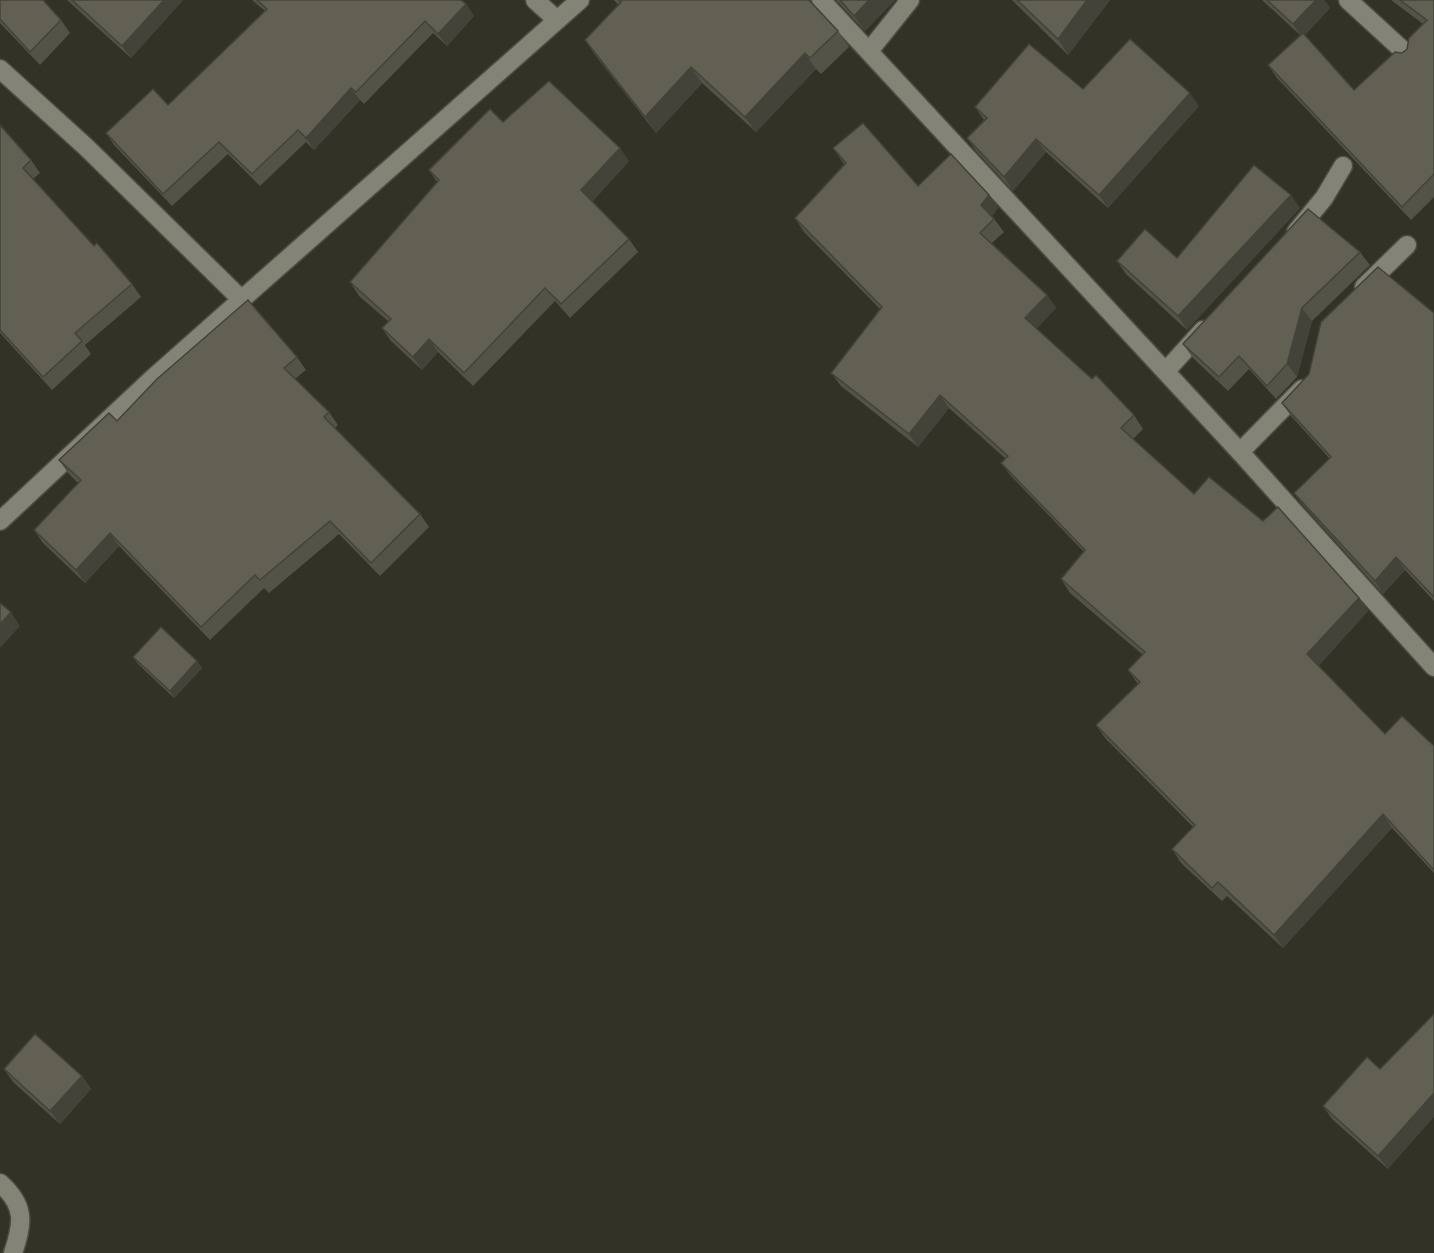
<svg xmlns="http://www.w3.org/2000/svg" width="1434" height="1253" font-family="Roboto,sans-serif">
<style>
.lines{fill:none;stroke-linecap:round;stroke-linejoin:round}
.minor-casing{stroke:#4d4d43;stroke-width:21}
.minor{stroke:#848476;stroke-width:18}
.wall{fill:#535347}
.shaded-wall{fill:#44433a}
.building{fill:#616053;stroke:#44433a;stroke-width:1.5}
</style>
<rect width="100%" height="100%" fill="#323226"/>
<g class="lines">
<defs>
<g id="minor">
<path d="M535,0L557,20"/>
<path d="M821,0L1240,452L1434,667"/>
<path d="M1348,0L1408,55"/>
<path d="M870,50L910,0"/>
<path d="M0,69L86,147L242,300"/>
<path d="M1296,232L1324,198L1343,166"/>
<path d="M1364,287L1407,245"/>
<path d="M1166,371L1203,330"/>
<path d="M1240,452L1302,389"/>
<path d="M0,521L153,378L580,0"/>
<path d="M0,1183C26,1206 23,1223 13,1253"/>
</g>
</defs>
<!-- minor casing -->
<use href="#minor" class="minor-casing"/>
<!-- minor -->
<use href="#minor" class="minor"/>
</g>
<!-- wall -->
<g class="wall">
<path d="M0,0L61,20L70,33L40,65L0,23Z"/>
<path d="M67,0H183L131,58Z"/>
<path d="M252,0H461L466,4L474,16L447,46L433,33L364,104L360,100L314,150L306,142L260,186L228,154L172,206L114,145L106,133L168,105L265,11Z"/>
<path d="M614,0H811V2L838,31L849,47L821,74L816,69L756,132L702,83L656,133L595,55L585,40L618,5Z"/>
<path d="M836,0H895L865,31Z"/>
<path d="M1012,0H1110L1068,55Z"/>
<path d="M1262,0H1324L1330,8L1305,35L1354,90L1407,49L1423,24L1391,0H1434V197L1411,220L1277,78L1268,65L1300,35Z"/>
<path d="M1083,89L1199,106L1108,208L1046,152L1013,191L976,151L967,138L984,120L975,107Z"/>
<path d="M503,122L629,161L592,202L629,239L638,252L570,318L555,301L473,386L438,352L422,370L391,341L382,328L388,321L359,296L350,282L437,182L429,170Z"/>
<path d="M0,125L31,160L40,173L33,179L94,246L132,284L141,297L85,345L91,354L52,390L0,333Z"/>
<path d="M833,148L918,186L989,195L998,208L992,216L1004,232L992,243L1047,295L1056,308L1036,329L1134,415L1143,429L1133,439L1194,494L1368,611L1318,666L1385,734L1434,746V873L1392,828L1283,948L1227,896L1222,901L1181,863L1172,849L1193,827L1105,738L1096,725L1138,684L1128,670L1143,655L1070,593L1061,579L1084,552L1011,476L1001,463L1006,459L949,408L918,447L841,386L831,373L880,309L804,232L795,218L844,164Z"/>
<path d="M1300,208L1187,330L1126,274L1117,261L1177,258Z"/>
<path d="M1360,252L1370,265L1312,321L1297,377L1276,399L1249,369L1228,391L1193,358L1183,344Z"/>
<path d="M1434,313V601L1405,570L1383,594L1303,505L1294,493L1330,459L1291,416L1282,403Z"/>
<path d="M297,357L306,370L295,379L329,412L338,425L335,428L420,514L429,527L380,576L339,534L269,593L264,588L210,640L119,546L85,583L43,543L34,530L78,483L68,473L59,460Z"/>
<path d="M133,657L197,661L202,668L174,698L138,664Z"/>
<path d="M4,1069L82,1076L91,1089L60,1124L13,1082Z"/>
<path d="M1380,1069L1388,1169L1332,1119L1323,1106Z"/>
</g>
<!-- shaded-wall -->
<g class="shaded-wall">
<path d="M164,0H183L131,58L122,46Z"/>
<path d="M869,0H895L865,31L854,16Z"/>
<path d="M1087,0H1110L1068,55L1058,39Z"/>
<path d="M1316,0H1324L1330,8L1302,38L1293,24Z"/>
<path d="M466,4L474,16L447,46L438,34Z"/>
<path d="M805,53L816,69L756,132L745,117Z"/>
<path d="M691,67L702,83L656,133L645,117Z"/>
<path d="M351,88L360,100L314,150L306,138Z"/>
<path d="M1190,93L1199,106L1108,208L1099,195Z"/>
<path d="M1036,139L1046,152L1013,191L1004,177Z"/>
<path d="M620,148L629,161L590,204L581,190Z"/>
<path d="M989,195L998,208L990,218L981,205Z"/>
<path d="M1291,195L1300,208L1187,330L1178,316Z"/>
<path d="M1047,295L1056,308L1034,331L1025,318Z"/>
<path d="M1302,308L1312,321L1297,377L1287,364Z"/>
<path d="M429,339L438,352L422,370L413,357Z"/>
<path d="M940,395L949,408L918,447L909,434Z"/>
<path d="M110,533L119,546L85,583L76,570Z"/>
<path d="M1396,557L1405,570L1383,594L1375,581Z"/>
<path d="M1359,598L1368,611L1317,668L1307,654Z"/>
<path d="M11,612L20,626L0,648V624Z"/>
<path d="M197,661L202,668L174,698L170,691Z"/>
<path d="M1383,814L1392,828L1283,948L1274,935Z"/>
<path d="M82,1076L91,1089L60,1124L50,1111Z"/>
<path d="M1434,1093V1117L1388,1169L1378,1156Z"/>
</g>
<!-- building -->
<g class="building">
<path d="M0,0H43L61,20L30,52L0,19Z"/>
<path d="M72,0H164L122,46Z"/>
<path d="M257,0H461L466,4L438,34L425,21L356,92L351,88L306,138L298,130L252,174L219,142L163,194L106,133L153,89L168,105L267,9Z"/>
<path d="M619,0H809L838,31L810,58L805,53L745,117L691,67L645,117L585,40L621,2Z"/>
<path d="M840,0H869L854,16Z"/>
<path d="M1017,0H1087L1058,39Z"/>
<path d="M1267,0H1316L1293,24Z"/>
<path d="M1400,0H1434V174L1402,207L1268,65L1303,33L1354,90L1395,52L1402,53L1407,49L1409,38L1427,20Z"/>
<path d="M1130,39L1190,93L1099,195L1036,139L1004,177L967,138L987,118L975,107L1029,44L1083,89Z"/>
<path d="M549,81L620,148L581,190L629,239L561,304L545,288L464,373L429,339L413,357L382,328L391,319L350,282L439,180L429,170L490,109L503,122Z"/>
<path d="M863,123L918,186L951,154L989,195L981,205L994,219L980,233L1047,295L1025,318L1092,379L1096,375L1134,415L1121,428L1194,494L1209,477L1263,521L1278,507L1359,598L1307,654L1385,734L1402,716L1434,746V870L1383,814L1274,935L1218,882L1212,888L1172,849L1195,825L1096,725L1140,682L1128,670L1145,652L1061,579L1085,550L1001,463L1008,456L940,395L909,434L831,373L882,307L795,218L846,163L833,148Z"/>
<path d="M0,125L31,160L23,168L94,246L97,243L132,284L75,333L82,341L43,377L0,330Z"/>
<path d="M1254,165L1291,195L1178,316L1117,261L1145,229L1177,258Z"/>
<path d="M1308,209L1360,252L1302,308L1287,364L1267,386L1239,356L1219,377L1183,344Z"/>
<path d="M1378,267L1434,313V597L1396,557L1375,581L1294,493L1331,457L1282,403L1309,374L1321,322Z"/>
<path d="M248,300L297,357L284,368L329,412L324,417L420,514L371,563L330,521L260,580L255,575L201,627L110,533L76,570L34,530L81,480L59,460L109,413L117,421L157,379Z"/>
<path d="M0,603L11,612L0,624Z"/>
<path d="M161,627L197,661L170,691L133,657Z"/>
<path d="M1434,1014V1093L1378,1156L1323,1106L1367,1057L1380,1069Z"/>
<path d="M35,1034L82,1076L50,1111L4,1069Z"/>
</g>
</svg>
